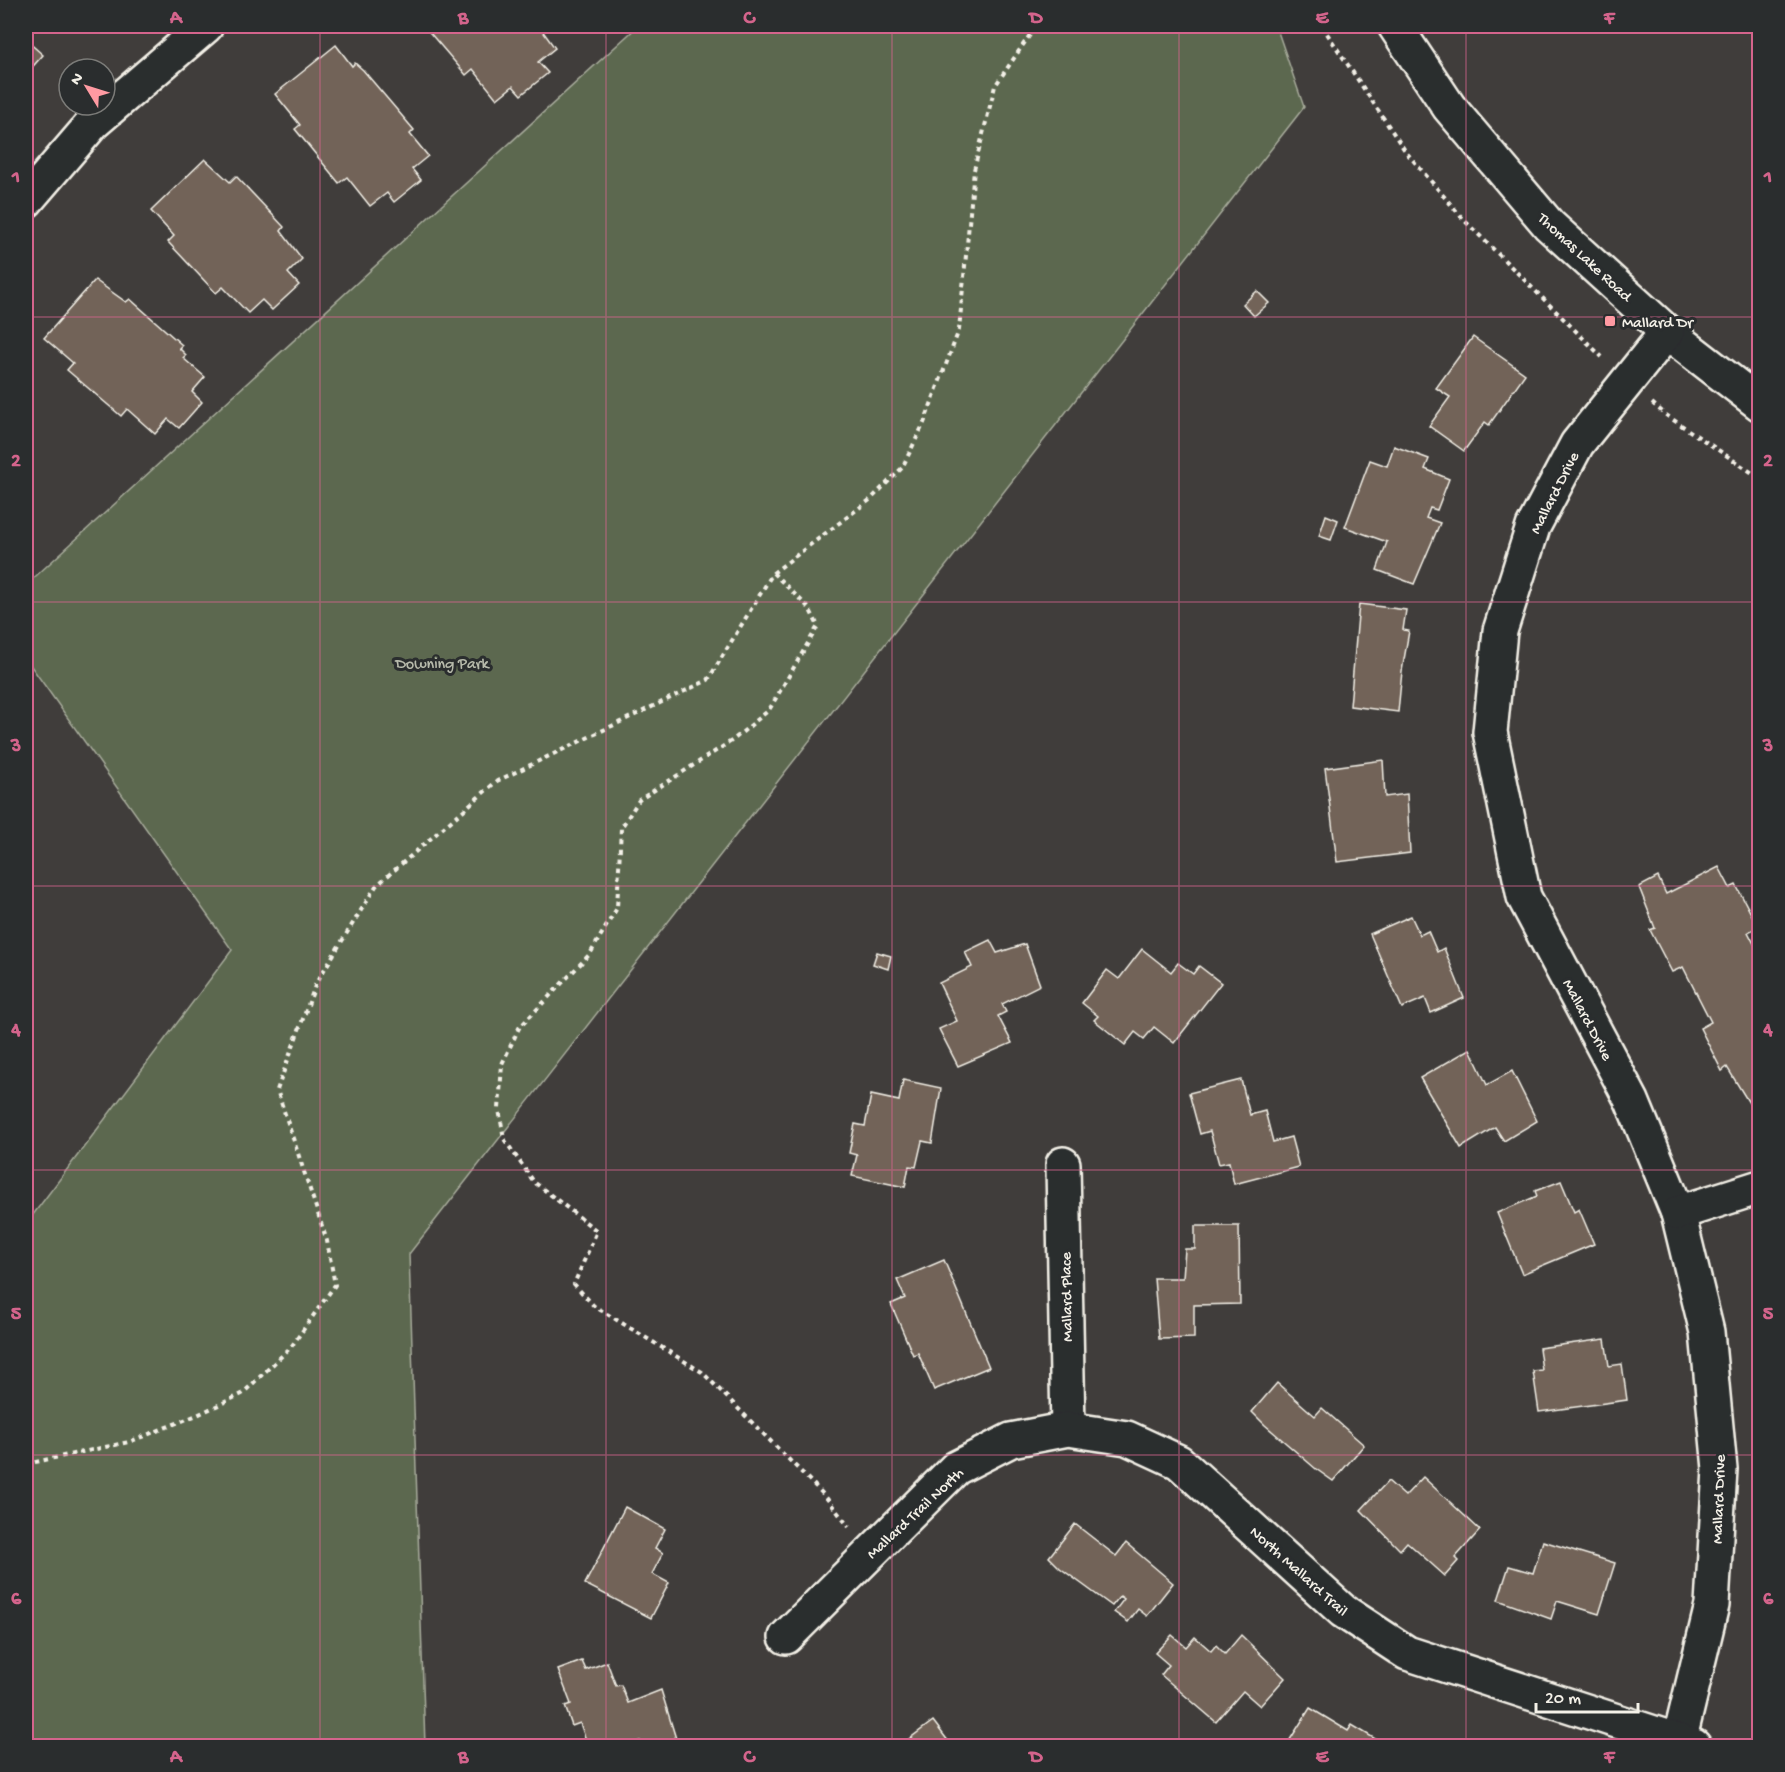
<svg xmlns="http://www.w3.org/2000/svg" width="1785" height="1772" font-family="'Gochi Hand',sans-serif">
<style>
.green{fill:#5c6850;stroke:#a8ac9c;stroke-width:1.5}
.building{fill:#726358;stroke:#f4f1e8;stroke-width:1.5}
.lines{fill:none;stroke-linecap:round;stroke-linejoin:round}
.minor-casing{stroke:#f4f1e8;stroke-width:38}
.path{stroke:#f4f1e8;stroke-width:4;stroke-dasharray:4.5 4.5;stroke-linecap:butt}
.minor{stroke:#2a2d2e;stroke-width:33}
.grid{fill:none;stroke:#d4648c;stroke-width:1.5;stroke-opacity:0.55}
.poi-dot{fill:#ff9aa2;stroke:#2a2d2e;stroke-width:2}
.labels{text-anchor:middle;stroke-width:6;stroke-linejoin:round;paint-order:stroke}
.street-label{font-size:16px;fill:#f4f1e8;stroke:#2a2d2e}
.poi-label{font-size:16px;fill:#f4f1e8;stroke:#2a2d2e;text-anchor:start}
.park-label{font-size:16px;fill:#b7baab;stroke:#2a2d2e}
.neatline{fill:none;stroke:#d4648c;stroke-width:2}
.grid-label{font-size:20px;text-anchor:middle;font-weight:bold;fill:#d4648c}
</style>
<rect width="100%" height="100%" fill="#403d3b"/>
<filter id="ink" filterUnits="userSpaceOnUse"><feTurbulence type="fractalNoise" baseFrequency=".0167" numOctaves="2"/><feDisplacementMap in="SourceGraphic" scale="12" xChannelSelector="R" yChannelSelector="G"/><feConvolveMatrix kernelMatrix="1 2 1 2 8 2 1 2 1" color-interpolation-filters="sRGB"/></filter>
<g filter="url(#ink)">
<!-- green -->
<path class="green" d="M638,26H1276L1304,107L409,1254L425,1746H26V1224L232,950L26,659V585Z"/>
<!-- building -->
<g class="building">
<path d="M424,26H539L555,48L538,62L548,73L521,95L513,86L497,99L473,69L466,75Z"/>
<path d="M26,40L43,55L26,74Z"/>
<path d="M336,45L352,66L355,63L363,70L414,130L410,134L428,156L412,169L421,180L394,202L387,193L370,206L347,177L339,183L295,129L300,125L275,94Z"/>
<path d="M205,159L230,182L236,176L284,227L281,231L302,259L288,273L299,285L272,310L262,300L248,313L223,287L216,293L168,242L174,236L151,211Z"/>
<path d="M95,280L126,302L130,299L182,345L179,348L186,355L183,358L205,377L192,392L202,402L179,428L168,419L155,434L127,409L121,416L67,370L73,363L44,338Z"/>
<path d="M1257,291L1269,303L1254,316L1243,304Z"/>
<path d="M1473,337L1525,374L1489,425L1485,422L1464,451L1429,426L1450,397L1436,388Z"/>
<path d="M1394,446L1429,459L1425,469L1449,479L1437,510L1430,508L1426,518L1440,523L1414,584L1377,570L1387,542L1345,527L1370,460L1387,466Z"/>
<path d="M1326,515L1338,520L1331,540L1319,536Z"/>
<path d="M1359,604L1406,610L1403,630L1409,631L1402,671L1398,712L1350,706Z"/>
<path d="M1383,760L1385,797L1407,794L1410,853L1337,862L1325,768Z"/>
<path d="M1719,867L1730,888L1736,885L1758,927L1748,932L1760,955V1097L1749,1103L1727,1067L1722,1071L1700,1028L1711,1022L1683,967L1672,972L1650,930L1655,928L1639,887L1658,877L1666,894Z"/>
<path d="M1411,916L1420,935L1428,931L1437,952L1444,948L1464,998L1431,1013L1425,998L1402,1008L1370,934Z"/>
<path d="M990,940L997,953L1025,944L1040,985L1002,1004L1006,1012L998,1016L1012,1043L958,1066L939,1029L957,1021L939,983L972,967L965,952Z"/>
<path d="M1142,949L1171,972L1178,963L1193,974L1199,966L1221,983L1174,1043L1154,1027L1144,1039L1135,1032L1125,1045L1094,1020L1098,1016L1082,1003L1107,970L1119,979Z"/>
<path d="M877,952L891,956L888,969L873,964Z"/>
<path d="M1470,1049L1487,1085L1512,1071L1537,1121L1504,1141L1495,1127L1461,1148L1420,1078Z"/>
<path d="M903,1080L941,1088L932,1143L922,1141L916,1167L909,1166L905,1187L852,1176L857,1155L849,1153L855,1124L865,1126L871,1095L899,1101Z"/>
<path d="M1241,1080L1250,1115L1265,1111L1273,1142L1291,1137L1299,1167L1234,1184L1229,1162L1219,1164L1210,1131L1200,1134L1189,1093Z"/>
<path d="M1561,1181L1574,1212L1579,1209L1594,1244L1522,1274L1497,1213L1537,1196L1535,1191Z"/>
<path d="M1195,1226H1239L1240,1304L1194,1305V1338L1159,1339L1154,1278H1183L1185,1249H1195Z"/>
<path d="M944,1260L989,1367L934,1390L918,1353L913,1355L891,1304L905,1298L897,1280Z"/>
<path d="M1605,1339L1609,1366L1622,1364L1627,1400L1539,1412L1533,1371L1542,1370L1539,1348Z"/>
<path d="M1277,1383L1315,1416L1322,1408L1364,1445L1333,1481L1316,1469L1265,1425L1252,1412Z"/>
<path d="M1423,1477L1480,1530L1455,1558L1458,1561L1445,1576L1407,1542L1400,1550L1361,1510L1388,1481L1405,1496Z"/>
<path d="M625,1507L665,1529L655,1548L663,1553L652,1574L669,1583L651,1618L585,1584Z"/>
<path d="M1075,1524L1116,1556L1126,1543L1173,1583L1147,1616L1138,1609L1128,1622L1114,1612L1124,1599L1120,1596L1112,1606L1060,1568L1049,1557Z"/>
<path d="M1543,1541L1615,1563L1599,1614L1557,1601L1551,1619L1498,1600L1509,1566L1533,1573Z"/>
<path d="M1172,1635L1186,1647L1195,1637L1211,1651L1216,1645L1225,1654L1241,1635L1285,1678L1260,1706L1243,1691L1216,1722L1161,1675L1169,1665L1155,1653Z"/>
<path d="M582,1661L586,1670L607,1662L616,1686L621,1685L628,1703L661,1690L677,1742L664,1746H642L640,1741L625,1746H588L580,1723L572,1726L565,1706L571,1704L558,1670Z"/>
<path d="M1310,1708L1348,1731L1352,1725L1387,1746H1286Z"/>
<path d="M933,1721L952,1746H908L905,1742Z"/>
</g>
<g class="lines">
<defs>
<g id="minor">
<path d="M1395,26L1449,107L1549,225L1667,332L1760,404"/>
<path d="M26,201L93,123L206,26"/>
<path d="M1667,332L1577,444L1533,527L1500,631L1490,732L1524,897L1632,1101L1678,1213L1707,1332L1720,1469L1712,1605L1678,1746"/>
<path d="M1063,1164L1068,1429"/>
<path d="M1678,1213L1760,1187"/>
<path d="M786,1637L956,1468L1011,1440L1068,1429L1127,1438L1179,1462L1343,1611L1407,1653L1694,1746"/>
</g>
</defs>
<!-- minor casing -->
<use href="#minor" class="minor-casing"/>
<!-- path -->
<g class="path">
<path d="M1322,26L1406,152L1465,221L1602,357"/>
<path d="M1652,403L1666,415L1760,478"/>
<path d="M773,573L809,608L818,626L769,710L733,740L639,800L621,828L617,908L590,954L519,1028L502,1064L499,1109L504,1139L534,1182L597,1231L574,1284L594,1306L702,1372L825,1496L849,1527"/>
<path d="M26,1464L129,1442L197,1415L242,1394L291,1347L335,1285L327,1241L277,1090L316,983L376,886L497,781L708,680L773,573L871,499L902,468L924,423L959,330L974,170L995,86L1036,26"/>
</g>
<!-- minor -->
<use href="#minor" class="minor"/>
</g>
</g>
<!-- grid -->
<path class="grid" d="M320,26V1746M606,26V1746M892,26V1746M1179,26V1746M1466,26V1746M26,317H1760M26,602H1760M26,886H1760M26,1170H1760M26,1455H1760"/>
<!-- markers -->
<rect class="poi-dot" x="1604" y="315" width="12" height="12" rx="3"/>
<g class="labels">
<!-- street labels -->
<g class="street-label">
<text transform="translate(1586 256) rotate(43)" y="6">Thomas Lake Road</text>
<text transform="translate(1553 492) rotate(-63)" y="6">Mallard Drive</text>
<text transform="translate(1589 1019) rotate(62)" y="6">Mallard Drive</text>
<text transform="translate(1065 1297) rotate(-91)" y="6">Mallard Place</text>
<text transform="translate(1717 1499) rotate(-88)" y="6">Mallard Drive</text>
<text transform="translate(914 1512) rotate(-43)" y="6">Mallard Trail North</text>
<text transform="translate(1300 1570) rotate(42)" y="6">North Mallard Trail</text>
</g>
<!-- poi labels -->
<g class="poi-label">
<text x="1622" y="327">Mallard Dr</text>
</g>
<!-- park labels -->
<g class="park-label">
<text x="442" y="668">Downing Park</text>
</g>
</g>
<!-- margin -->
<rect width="1785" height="1772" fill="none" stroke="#2a2d2e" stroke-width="66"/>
<!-- north arrow -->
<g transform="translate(87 87) rotate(308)"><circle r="28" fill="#2a2d2e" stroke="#7b7b78" stroke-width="1.5"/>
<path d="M0-4.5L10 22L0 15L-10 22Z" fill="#ff9aa2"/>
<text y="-9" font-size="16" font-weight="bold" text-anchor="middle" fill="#f4f1e8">N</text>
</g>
<!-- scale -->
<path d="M1536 1703v9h102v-9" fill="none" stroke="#f4f1e8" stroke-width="3"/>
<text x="1545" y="1703" font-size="18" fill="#f4f1e8" stroke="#2a2d2e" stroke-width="4.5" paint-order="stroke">20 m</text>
<rect x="33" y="33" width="1719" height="1706" class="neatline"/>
<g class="grid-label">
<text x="176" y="23">A</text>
<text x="463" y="23">B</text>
<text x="749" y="23">C</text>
<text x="1036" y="23">D</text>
<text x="1322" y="23">E</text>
<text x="1609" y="23">F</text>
<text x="16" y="182">1</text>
<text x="1768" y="182">1</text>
<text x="16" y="466">2</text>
<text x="1768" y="466">2</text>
<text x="16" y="751">3</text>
<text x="1768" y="751">3</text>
<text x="16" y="1035">4</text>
<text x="1768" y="1035">4</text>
<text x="16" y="1319">5</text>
<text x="1768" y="1319">5</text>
<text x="16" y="1604">6</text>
<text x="1768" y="1604">6</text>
<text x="176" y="1762">A</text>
<text x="463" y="1762">B</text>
<text x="749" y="1762">C</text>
<text x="1036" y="1762">D</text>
<text x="1322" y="1762">E</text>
<text x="1609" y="1762">F</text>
</g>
</svg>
